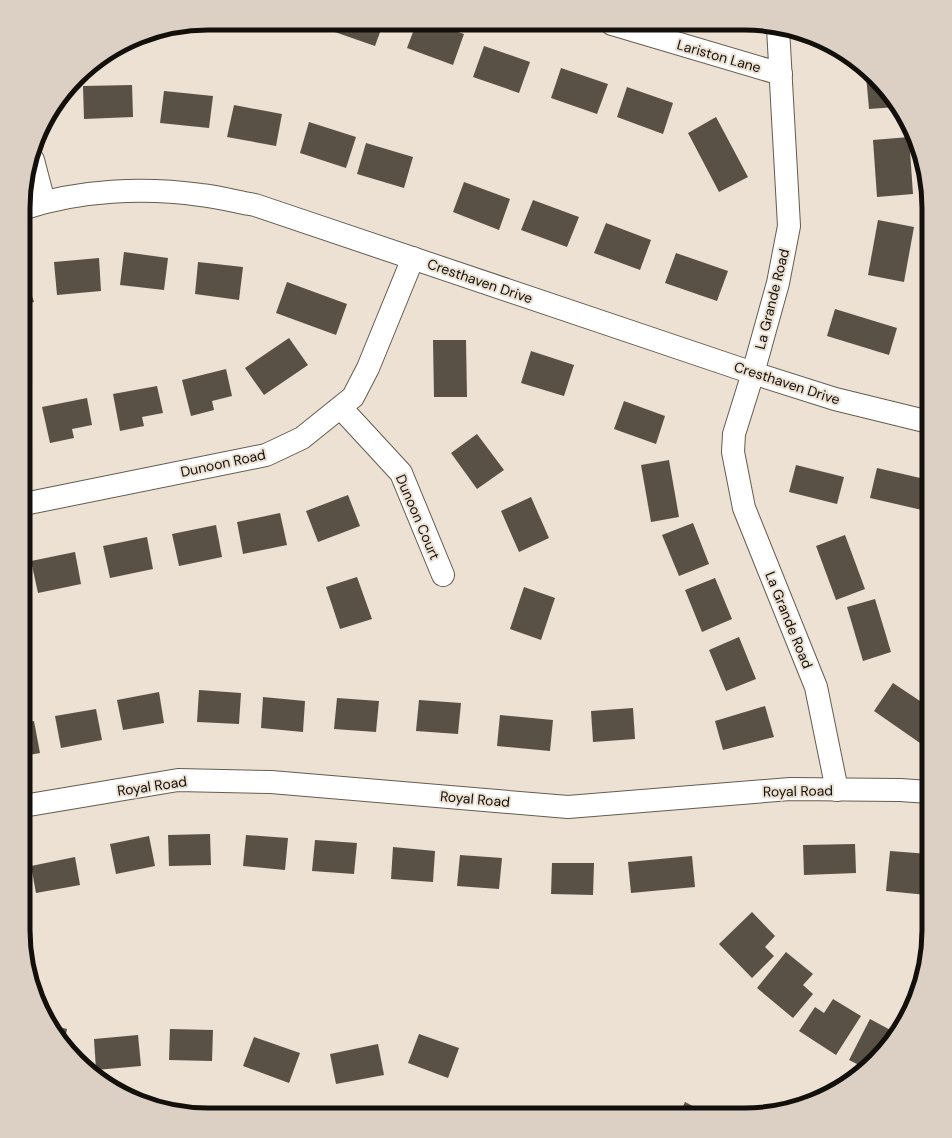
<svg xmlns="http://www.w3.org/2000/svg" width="952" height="1138" font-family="'DM Sans',sans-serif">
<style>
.building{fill:#5a5146}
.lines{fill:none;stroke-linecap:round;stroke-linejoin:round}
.minor-casing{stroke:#655c50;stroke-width:24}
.tertiary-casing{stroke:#655c50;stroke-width:24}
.minor{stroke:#fff;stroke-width:22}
.tertiary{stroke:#fff;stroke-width:22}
.labels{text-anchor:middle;stroke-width:4;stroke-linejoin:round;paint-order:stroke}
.street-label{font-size:14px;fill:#13100b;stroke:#ece1d3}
.rim{fill:none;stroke:#13100b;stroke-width:5}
</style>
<rect width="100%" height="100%" fill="#ece1d3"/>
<!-- building -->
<g class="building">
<path d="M331,23L382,24H383L375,46L329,30Z"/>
<path d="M416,24H434L464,34L453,65L407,48Z"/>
<path d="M484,46L530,62L519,93L473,77Z"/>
<path d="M561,68L608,84L597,114L551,98Z"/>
<path d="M866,75L896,107L869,109Z"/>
<path d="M132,85L133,117L84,119L83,86Z"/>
<path d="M627,87L673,103L663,134L617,117Z"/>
<path d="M164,91L213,96L209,128L160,123Z"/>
<path d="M234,105L282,114L276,146L227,137Z"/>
<path d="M716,117L748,177L719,192L688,133Z"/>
<path d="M309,122L356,137L346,168L300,153Z"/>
<path d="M909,137L913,194L877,197L873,140Z"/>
<path d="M366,143L413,157L404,188L357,174Z"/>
<path d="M464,182L510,199L499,230L453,212Z"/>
<path d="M533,200L579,217L567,247L521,230Z"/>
<path d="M878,220L914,227L904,282L868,275Z"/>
<path d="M606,223L651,240L640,270L594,253Z"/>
<path d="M124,252L168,258L164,290L120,285Z"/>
<path d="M676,253L728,271L717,301L665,283Z"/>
<path d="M99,258L101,291L57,295L54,262Z"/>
<path d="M198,262L243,267L239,300L195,294Z"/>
<path d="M24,273L34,302L24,305Z"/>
<path d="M287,282L347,304L336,335L276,313Z"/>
<path d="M835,309L897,328L889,355L827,336Z"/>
<path d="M289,338L308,365L264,395L245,368Z"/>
<path d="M433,340H466L467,397H434Z"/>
<path d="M531,351L574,365L564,396L521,383Z"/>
<path d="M226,369L232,396L212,401L214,410L191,416L182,380Z"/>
<path d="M157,386L163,413L142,417L144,426L120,431L113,394Z"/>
<path d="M87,398L92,425L72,429L74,438L50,443L42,407Z"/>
<path d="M624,401L665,416L656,444L614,429Z"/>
<path d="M24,411L31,440L24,442Z"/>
<path d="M477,434L504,470L477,489L451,453Z"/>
<path d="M669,460L679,517L651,522L641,465Z"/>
<path d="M796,465L844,477L837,504L789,492Z"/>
<path d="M877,468L929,480L922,510L870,498Z"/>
<path d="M348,495L360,526L318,542L306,511Z"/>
<path d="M531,497L549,538L519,552L501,511Z"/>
<path d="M280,513L287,545L243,554L237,522Z"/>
<path d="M693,523L709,564L679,576L662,535Z"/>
<path d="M216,525L222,557L179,566L172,534Z"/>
<path d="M845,535L865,589L836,600L816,546Z"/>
<path d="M147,537L153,569L110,578L103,546Z"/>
<path d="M75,552L81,584L38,593L31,561Z"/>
<path d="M357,577L372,619L340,629L326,587Z"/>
<path d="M715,578L732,619L702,632L685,590Z"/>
<path d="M524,587L555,598L541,640L510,629Z"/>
<path d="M875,599L891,652L863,661L847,607Z"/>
<path d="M739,637L756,679L726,691L709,650Z"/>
<path d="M893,683L929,707V731L920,743L874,711Z"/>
<path d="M199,690L241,693L239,724L197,722Z"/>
<path d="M159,692L164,723L123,730L117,700Z"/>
<path d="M263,697L305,701L303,732L261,728Z"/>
<path d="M337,698L379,701L376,732L334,729Z"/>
<path d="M419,700L461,703L458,734L416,731Z"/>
<path d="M765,706L774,737L723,750L715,721Z"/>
<path d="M633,708L635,739L593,742L591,711Z"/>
<path d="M96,709L102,740L61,748L55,716Z"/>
<path d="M500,715L553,720L550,751L497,746Z"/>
<path d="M34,721L40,753L23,756V723Z"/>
<path d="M210,834L211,865L169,866L168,835Z"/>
<path d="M246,835L288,838L285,870L243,866Z"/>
<path d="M149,836L155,866L116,874L110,844Z"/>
<path d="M315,840L357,843L354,874L312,871Z"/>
<path d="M855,844L856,873L804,875L803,845Z"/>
<path d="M393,847L435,851L433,882L391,879Z"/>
<path d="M890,851L929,854L927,895L886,891Z"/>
<path d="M460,855L502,858L499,889L457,886Z"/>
<path d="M692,856L695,887L631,893L628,862Z"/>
<path d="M75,857L80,885L36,893L31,866Z"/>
<path d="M552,863H594L593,895L551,894Z"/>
<path d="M752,912L775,936L765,947L774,956L752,978L719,944Z"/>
<path d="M786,952L813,974L803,985L813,994L793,1018L757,988Z"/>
<path d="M833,999L861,1016L836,1055L799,1031L815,1007L824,1013Z"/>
<path d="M870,1019L896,1033L875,1061L865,1068L849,1060Z"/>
<path d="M50,1025L67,1029L64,1044Z"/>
<path d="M170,1029L213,1030L212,1061L169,1060Z"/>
<path d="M419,1034L459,1048L448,1078L408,1063Z"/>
<path d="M138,1035L141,1066L96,1070L94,1039Z"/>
<path d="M254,1037L300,1053L289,1083L243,1066Z"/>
<path d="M378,1044L384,1075L336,1084L330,1054Z"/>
<path d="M685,1102L710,1115H679Z"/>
<path d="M506,1108V1115H473V1111Z"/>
</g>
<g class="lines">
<defs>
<g id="minor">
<path d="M612,24L781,74"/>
<path d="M33,160L44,202"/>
<path d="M25,208C80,190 143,187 201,195C219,197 237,202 255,205L753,373L734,434L733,452L744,508L816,687L837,790"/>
<path d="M341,408L401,473L443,575"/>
<path d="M24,504L266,455L302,438L353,397L368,368L413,258"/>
<path d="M23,806L178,780L271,782L568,807L790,789L900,790L929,792"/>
</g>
<path id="tertiary" d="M778,28L789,226L778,283L753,373L835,399L929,422"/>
</defs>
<!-- minor casing -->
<use href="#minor" class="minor-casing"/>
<!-- tertiary casing -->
<use href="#tertiary" class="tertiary-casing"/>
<!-- minor -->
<use href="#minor" class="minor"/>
<!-- tertiary -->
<use href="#tertiary" class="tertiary"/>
</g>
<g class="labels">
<!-- street labels -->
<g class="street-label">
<text transform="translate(719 56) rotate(16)" y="5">Lariston Lane</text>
<text transform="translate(480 281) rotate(19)" y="5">Cresthaven Drive</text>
<text transform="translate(772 299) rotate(-76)" y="5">La Grande Road</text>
<text transform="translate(787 383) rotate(18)" y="5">Cresthaven Drive</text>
<text transform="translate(223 463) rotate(-12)" y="5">Dunoon Road</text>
<text transform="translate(418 517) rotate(67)" y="5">Dunoon Court</text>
<text transform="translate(789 620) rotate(68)" y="5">La Grande Road</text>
<text transform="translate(152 786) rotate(-8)" y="5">Royal Road</text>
<text transform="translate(798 791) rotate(-1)" y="5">Royal Road</text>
<text transform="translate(475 799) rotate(5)" y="5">Royal Road</text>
</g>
</g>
<!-- crop -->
<path d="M0 0H952V1138H0ZM208 30H744A178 178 0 0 1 922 208V930A178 178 0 0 1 744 1108H208A178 178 0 0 1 30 930V208A178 178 0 0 1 208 30Z" fill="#dbd0c3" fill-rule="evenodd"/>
<path class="rim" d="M208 30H744A178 178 0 0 1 922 208V930A178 178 0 0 1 744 1108H208A178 178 0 0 1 30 930V208A178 178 0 0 1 208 30Z"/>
</svg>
